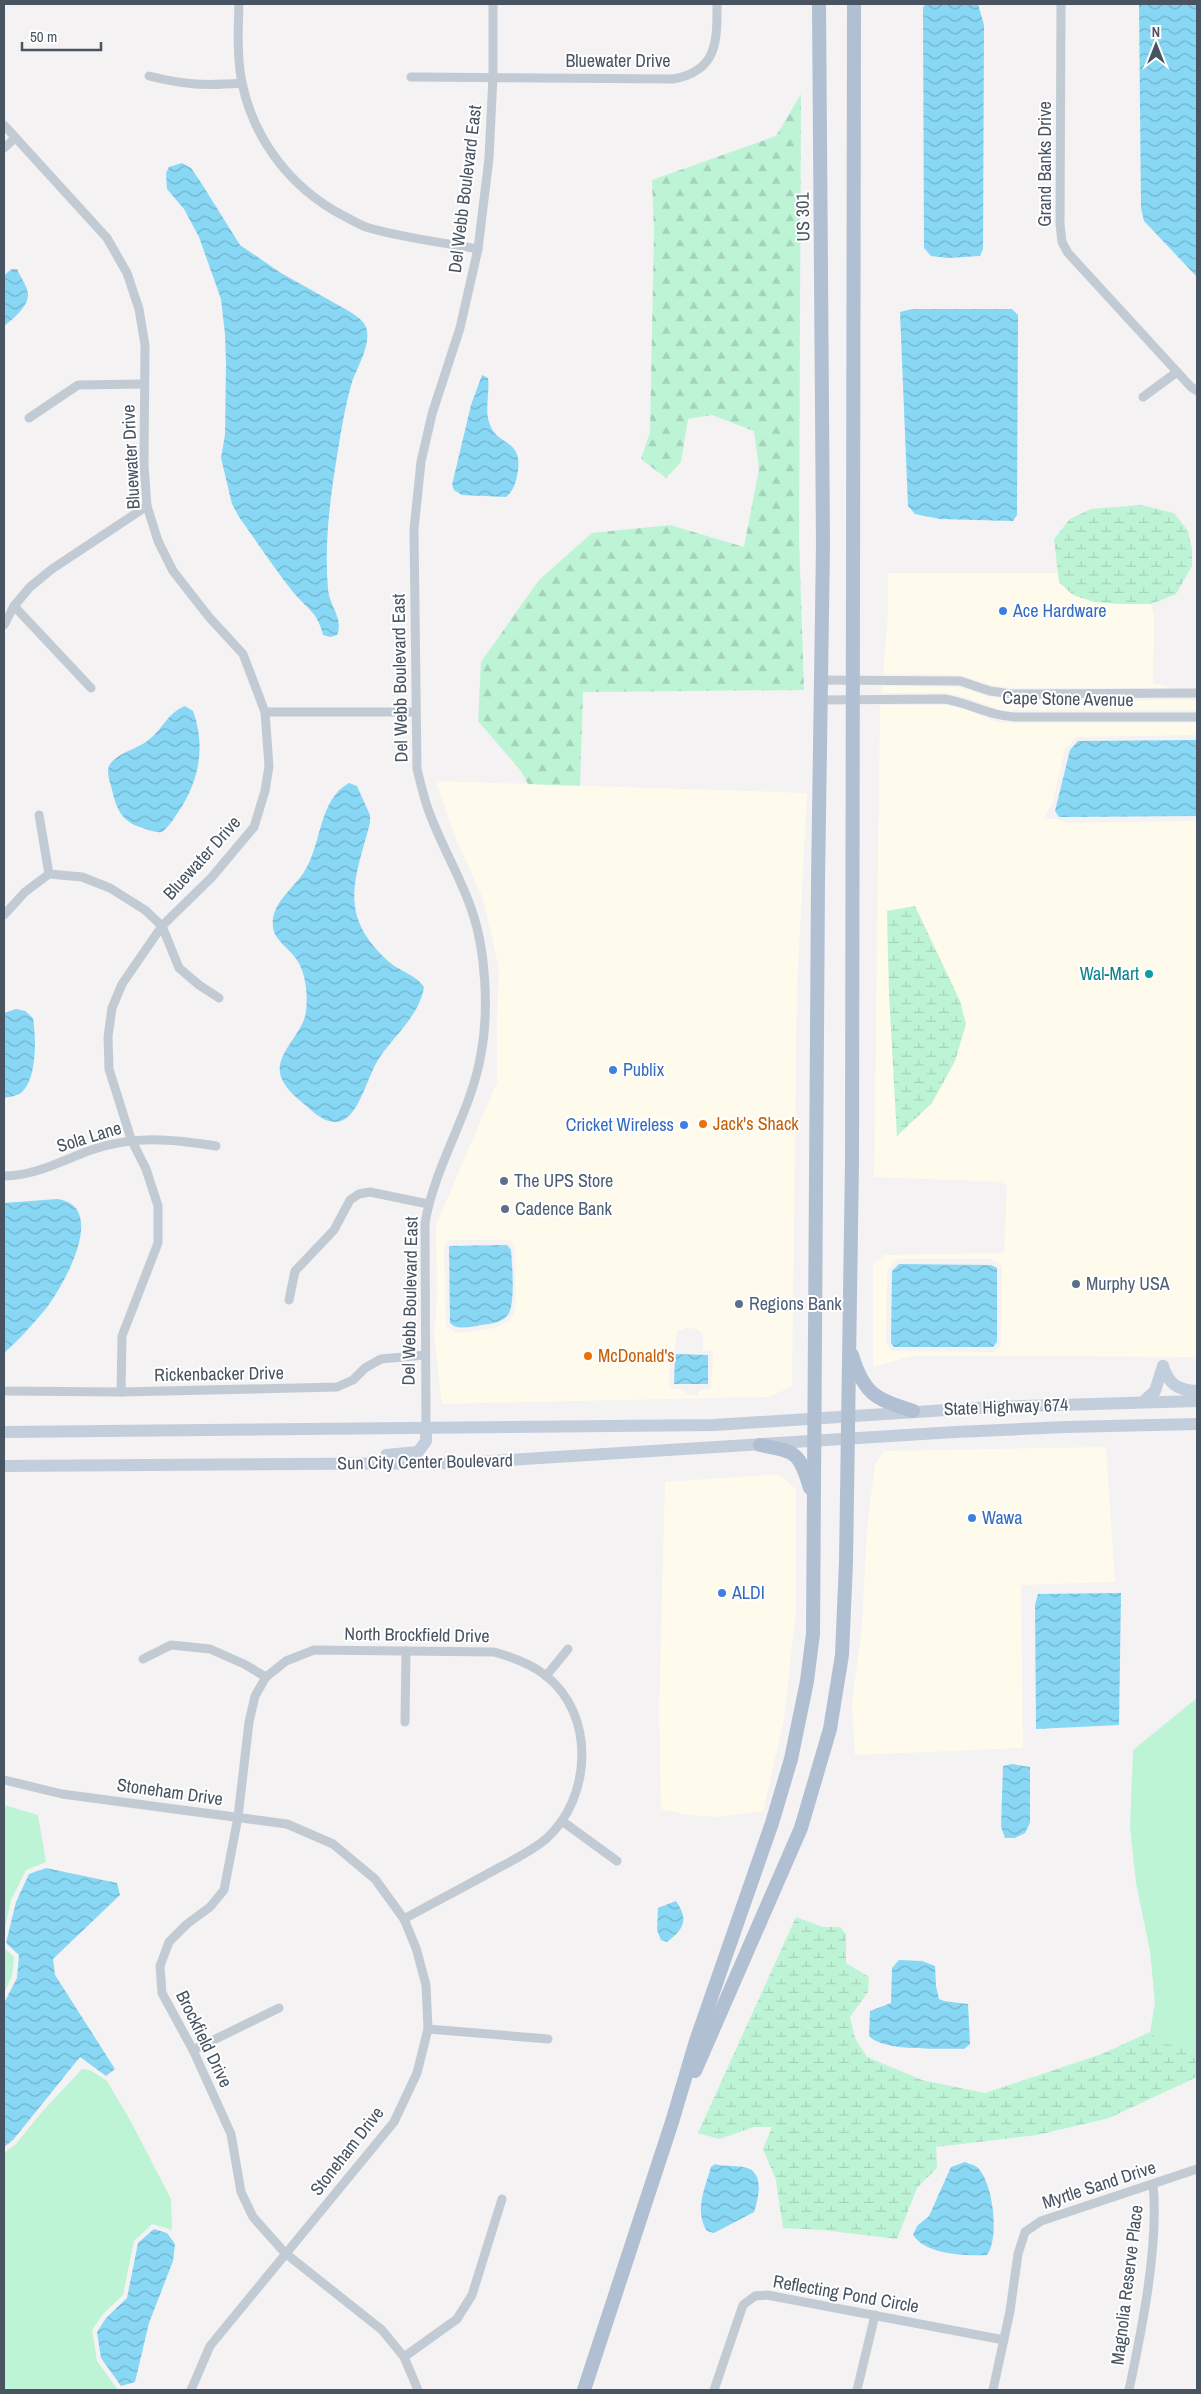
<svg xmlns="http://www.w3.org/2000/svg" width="1201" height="2394" font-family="'Archivo Narrow',sans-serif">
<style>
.commercial{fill:#fefaec;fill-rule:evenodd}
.green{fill:#bef4d6}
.forest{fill:url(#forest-firs)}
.wetland{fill:url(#wetland-marsh)}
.water{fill:url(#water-waves)}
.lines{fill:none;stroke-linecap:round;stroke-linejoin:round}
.minor{stroke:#c2cbd4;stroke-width:9}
.secondary{stroke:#c3cedc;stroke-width:12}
.primary{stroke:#b0bfd2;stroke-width:14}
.shop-dot{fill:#3f7fe0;stroke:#fff;stroke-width:2}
.culture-dot{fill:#0f9aa8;stroke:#fff;stroke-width:2}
.food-dot{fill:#e8710a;stroke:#fff;stroke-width:2}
.service-dot{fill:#5c6f8a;stroke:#fff;stroke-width:2}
.labels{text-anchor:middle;stroke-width:4;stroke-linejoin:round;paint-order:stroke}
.street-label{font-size:18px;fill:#485462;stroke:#fff}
.shop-label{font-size:18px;fill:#366cbe;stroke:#fff;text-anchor:start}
.culture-label{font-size:18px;fill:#0d838f;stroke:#fff;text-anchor:end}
.food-label{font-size:18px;fill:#c56008;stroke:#fff;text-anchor:start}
.service-label{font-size:18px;fill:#4e5e75;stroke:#fff;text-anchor:start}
</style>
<defs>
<pattern id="forest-firs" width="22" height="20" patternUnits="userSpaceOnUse" patternTransform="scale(1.25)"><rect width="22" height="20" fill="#bef4d6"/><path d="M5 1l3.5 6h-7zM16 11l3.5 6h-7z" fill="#a5d3ba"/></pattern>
<pattern id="wetland-marsh" width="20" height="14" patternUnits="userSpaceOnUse" patternTransform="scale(1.25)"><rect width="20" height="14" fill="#bef4d6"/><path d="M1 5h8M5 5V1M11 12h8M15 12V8" fill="none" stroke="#a5d3ba"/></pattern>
<pattern id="water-waves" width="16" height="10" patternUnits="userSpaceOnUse" patternTransform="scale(1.25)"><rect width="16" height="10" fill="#88d8f5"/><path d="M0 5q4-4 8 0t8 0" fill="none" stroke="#71b2ca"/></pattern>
</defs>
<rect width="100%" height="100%" fill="#f4f2f2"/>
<!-- commercial -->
<g class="commercial">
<path d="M888,573H1058L1059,583L1073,595L1094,602L1121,604H1151L1154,614L1153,683L1173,688H1013L992,685L960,675L883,674L888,614Z"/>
<path d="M882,686L959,687L990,697L1012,700H1197V710H1000L965,697L946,693H881Z"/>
<path d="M880,705H945L962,708L997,722L1015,723H1197V735L1077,737L1065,749L1053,801L1044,819H1055L1067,823L1197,821V1357L912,1356L873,1367V1265L884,1255L1004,1253L1007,1186L1000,1182L874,1177ZM915,906L966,1024L960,1041L897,1136L889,993L887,911ZM898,1259H991L1000,1264L1002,1268L1001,1346L993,1352L892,1351L886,1343L887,1271Z"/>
<path d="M436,781L807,793L797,990L792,1387L768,1397L442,1404L434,1336L437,1298L436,1225L497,1082V1019L499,968L483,899L454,834ZM448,1240H507L511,1242L515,1250L516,1298L514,1313L509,1321L495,1328L475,1331L456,1333L446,1326L444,1246ZM687,1328L696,1329L703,1333V1350H710L713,1353L711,1388L700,1390L697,1395L687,1394L682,1389H673L669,1385L670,1354L675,1349L677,1331Z"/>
<path d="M1106,1447L1115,1582L1021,1585L1023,1748L855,1755L852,1703L862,1625L867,1528L875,1463L884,1451Z"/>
<path d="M778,1474L796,1489V1612L784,1720L763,1811L718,1817L687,1815L661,1809L659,1710L665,1482Z"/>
</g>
<!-- green -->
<g class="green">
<path d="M1197,1698V2045L1183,2050L1159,2041L1150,2032L1155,2003L1150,1951L1136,1883L1130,1827L1133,1750Z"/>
<path d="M4,1805L38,1815L46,1862L26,1870L11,1900L4,1933Z"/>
<path d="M4,1948L14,1957L12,1976L4,1993Z"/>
<path d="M82,2069L90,2070L107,2081L130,2120L171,2199L172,2230L152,2224L134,2241L123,2295L103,2314L92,2330L97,2361L118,2390H4V2153L16,2144L41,2113Z"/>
</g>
<!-- forest -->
<path class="forest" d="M801,94L799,538L804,690L583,692L580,786L528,784L521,771L478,721L481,662L539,580L592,533L670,525L744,547L759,469L754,431L712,415L688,419L681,462L666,478L641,459L650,432L654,232L652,180L776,136Z"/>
<!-- wetland -->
<g class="wetland">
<path d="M1141,505L1174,513L1188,531L1192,549V566L1176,594L1151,604H1121L1094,602L1073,595L1059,582L1054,539L1070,519L1091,509Z"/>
<path d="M915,906L960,1001L966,1024L955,1061L932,1103L897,1136L889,993L887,911Z"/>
<path d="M796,1917L823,1927H840L846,1934V1963L869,1977L868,1992L850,2017L855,2038L867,2057L922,2080L985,2093L1102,2054L1150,2032L1159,2041L1183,2049L1197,2045V2077L1109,2118L1037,2135L936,2147L937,2168L917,2188L897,2239L823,2230L783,2228L776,2180L763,2149L772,2127H754L719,2139L698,2133Z"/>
</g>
<!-- water -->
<g class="water">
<path d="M925,4H978L984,25L983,249L980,256L948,258L931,256L924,248L923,8Z"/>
<path d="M1139,4H1197V277L1144,221L1141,208Z"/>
<path d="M182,163L191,168L200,181L240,245L281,273L347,310C353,314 363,319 366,327C372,344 357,367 352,382C345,406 341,432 337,456C330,499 324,545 328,589C329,606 344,618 337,635L330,637L323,635C317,611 307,609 293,592C274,568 257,542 239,517L232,504L221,458L225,435L226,364L225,334L221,299L199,237L184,209L167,189L166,173L169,167Z"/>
<path d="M12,269H17C20,277 28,286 28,295C28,307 13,319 4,326V275Z"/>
<path d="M912,309H1012L1018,315L1017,515L1013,521L940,519L915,514L908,506L900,312Z"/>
<path d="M482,375L488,378C490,393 484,410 490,425C498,447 525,438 517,476C515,485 513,491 506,497L462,495L454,490L452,485L471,405Z"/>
<path d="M185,706L193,711C206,746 199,781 179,811C174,818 169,827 162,832C155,833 150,830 143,828C120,822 116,807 111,786C109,779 106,771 110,764C118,753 136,749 146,742C162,731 167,713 185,706Z"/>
<path d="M1197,740L1196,816L1067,817H1059L1055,811L1070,750L1078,741Z"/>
<path d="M349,783L357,786L370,815V823C355,880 337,914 388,961C399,971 415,974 424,987C419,1017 393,1036 378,1060C362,1086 354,1148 311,1110C301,1101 286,1091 281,1077C273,1054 304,1034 306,1011C308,995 306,974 297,960C290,949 274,940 273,927C270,904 293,889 304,872C322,845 318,800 349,783Z"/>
<path d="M16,1009L25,1011L33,1018C36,1035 38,1083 19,1094C15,1096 9,1097 4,1098V1013Z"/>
<path d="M57,1199C110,1206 62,1289 44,1311C32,1325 18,1341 4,1353V1203Z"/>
<path d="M507,1245L511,1250C512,1263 516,1307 507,1316C501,1323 489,1324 481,1325C473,1327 461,1329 454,1326L450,1323L449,1246Z"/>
<path d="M899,1264L991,1265L997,1268V1342L993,1347H894L891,1343L892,1271Z"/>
<path d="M675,1354L708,1355V1384H674Z"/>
<path d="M1121,1593L1119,1725L1036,1729L1035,1605L1038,1594Z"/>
<path d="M1012,1764L1030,1767V1823L1025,1833L1015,1838H1005L1001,1827L1003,1766Z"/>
<path d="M46,1868L117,1883L120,1895L53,1959L55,1975L115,2069L106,2076L80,2057L13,2140L4,2147V2003L17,1978L19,1955L6,1943L16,1902L29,1874Z"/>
<path d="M676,1901C689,1920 684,1929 667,1942L661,1940L657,1930L658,1908Z"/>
<path d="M899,1960L922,1961L935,1966L936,1986L939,1999L944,2001L968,2004L970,2044L964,2049C941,2048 884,2052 869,2036L870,2011L891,2003L892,1968Z"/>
<path d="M965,2162C969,2164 976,2165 979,2169C993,2185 1000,2238 987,2255C966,2256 926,2255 913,2235L917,2226L929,2216L951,2167Z"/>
<path d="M715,2164C725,2167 738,2165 747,2168C765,2174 758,2199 754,2212L714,2233L707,2231C694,2211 705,2188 711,2167Z"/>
<path d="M154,2229L167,2233L175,2244L173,2261L149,2323L135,2382L121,2386L101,2358L97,2332L106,2318L127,2298L138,2243Z"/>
</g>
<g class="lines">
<!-- minor -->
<g class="minor">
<path d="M239,4C238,30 237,58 242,83C254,140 291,188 342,215C350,219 358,224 366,227C402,238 441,242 478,249"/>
<path d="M1061,4L1060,224L1062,242L1068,253L1191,387L1197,391"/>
<path d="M149,76C185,85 205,86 242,83"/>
<path d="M411,77L673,79C718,71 717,41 717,4"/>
<path d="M4,125L107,238L127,273L139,309L145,345L144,465L147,506L158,541L173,571L209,617L243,654L265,712L269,766L265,791L254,827L212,877L162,926L122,984L112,1008L108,1037L109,1069L131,1139L146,1169L158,1206V1243L122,1336L121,1392"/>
<path d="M4,148L15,138"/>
<path d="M1143,397L1177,372"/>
<path d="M29,418L78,385L144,384"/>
<path d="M14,606L91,688"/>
<path d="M4,625L14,606L30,587L52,569L147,506"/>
<path d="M822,680L960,681L990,691L1012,694L1197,693"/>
<path d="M821,700L945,699C969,703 990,716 1015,717H1197"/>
<path d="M265,712H415"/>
<path d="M39,815L49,874"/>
<path d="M4,915L25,892L49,874L82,877L110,888L145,910L162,926L179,968L199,985L219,998"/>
<path d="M4,1176C35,1176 63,1160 91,1150C135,1135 171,1139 216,1146"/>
<path d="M289,1300L295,1271L334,1230L350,1200L359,1194L370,1192L428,1204"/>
<path d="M4,1391L121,1392L337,1387L353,1380L365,1368L381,1359L425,1355"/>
<path d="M426,1429L425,1223C435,1164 471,1113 481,1054C489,1012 486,951 472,911C460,875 439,842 427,806C423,794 420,781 417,769L414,529L421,462L432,414L460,328L478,249L489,158L493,76V4"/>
<path d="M143,1659L171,1645L210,1649L244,1664L266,1677"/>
<path d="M546,1676L568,1649"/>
<path d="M405,1722L406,1651"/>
<path d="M4,1780L62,1794L287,1824L333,1844L375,1879L404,1919L416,1948L426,1985L428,2029L417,2073L394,2122L210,2346L191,2390"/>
<path d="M562,1821L617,1861"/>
<path d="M404,1919C433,1903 462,1888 491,1872C509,1862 529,1853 546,1839C592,1798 596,1714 545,1675C529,1663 512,1657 494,1652L314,1650L286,1661L266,1677L255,1696L249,1722L238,1817L224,1890L210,1907L187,1924L169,1942L160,1966L162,1993L193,2050L231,2134L241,2192L253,2217L285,2253L382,2330L404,2357L418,2390"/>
<path d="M428,2029L548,2039"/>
<path d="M193,2050L279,2008"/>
<path d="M404,2357L457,2319L472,2295L502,2199"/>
<path d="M714,2390L743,2305L755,2296L767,2295L1004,2340"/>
<path d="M857,2390L875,2315"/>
<path d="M993,2390L1010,2311L1018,2254L1025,2232L1041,2221L1197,2169"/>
<path d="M1129,2390C1142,2329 1159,2245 1153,2184"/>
</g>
<!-- secondary -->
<g class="secondary">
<path d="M1163,1366C1169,1385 1178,1390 1197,1391"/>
<path d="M1143,1402L1155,1391L1163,1366"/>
<path d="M4,1432L714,1425L993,1407L1197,1401"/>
<path d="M386,1455L418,1452L426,1441V1429"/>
<path d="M4,1466L461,1463L955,1432L1066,1427L1197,1424"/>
</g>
<!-- primary -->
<g class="primary">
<path d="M852,1355C864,1395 876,1399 913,1411"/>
<path d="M760,1445C796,1452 799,1451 810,1488"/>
<path d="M695,2071L801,1828L830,1729L842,1655L846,1562L852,1162L854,4"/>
<path d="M584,2390L672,2122L696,2041L772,1823L791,1759L807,1681L813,1634L818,882L823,545L819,4"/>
</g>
</g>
<!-- markers -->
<g class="shop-dot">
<circle cx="1003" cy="611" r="5"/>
<circle cx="613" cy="1070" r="5"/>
<circle cx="684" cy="1125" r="5"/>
<circle cx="972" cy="1518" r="5"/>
<circle cx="722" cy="1593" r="5"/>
</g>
<circle class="culture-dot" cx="1149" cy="974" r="5"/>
<g class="food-dot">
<circle cx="703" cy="1124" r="5"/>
<circle cx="588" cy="1356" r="5"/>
</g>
<g class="service-dot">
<circle cx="504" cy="1181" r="5"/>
<circle cx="505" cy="1209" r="5"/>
<circle cx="1076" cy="1284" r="5"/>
<circle cx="739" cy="1304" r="5"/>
</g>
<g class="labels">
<!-- street labels -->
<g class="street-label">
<text x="618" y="67">Bluewater Drive</text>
<text transform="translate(1045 164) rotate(-90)" y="6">Grand Banks Drive</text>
<text transform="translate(465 189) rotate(-83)" y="6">Del Webb Boulevard East</text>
<text transform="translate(803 217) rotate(-91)" y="6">US 301</text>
<text transform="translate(131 457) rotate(-93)" y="6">Bluewater Drive</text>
<text transform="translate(400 678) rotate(-91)" y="6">Del Webb Boulevard East</text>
<text transform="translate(1068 699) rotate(1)" y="6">Cape Stone Avenue</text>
<text transform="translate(202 858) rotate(-48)" y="6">Bluewater Drive</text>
<text transform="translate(89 1137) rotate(-17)" y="6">Sola Lane</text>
<text transform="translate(410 1301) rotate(-89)" y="6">Del Webb Boulevard East</text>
<text transform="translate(219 1374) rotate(-1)" y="6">Rickenbacker Drive</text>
<text transform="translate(1006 1407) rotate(-2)" y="6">State Highway 674</text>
<text transform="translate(425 1462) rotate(-1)" y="6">Sun City Center Boulevard</text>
<text transform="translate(417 1635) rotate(1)" y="6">North Brockfield Drive</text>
<text transform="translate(170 1792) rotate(8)" y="6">Stoneham Drive</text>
<text transform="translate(204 2039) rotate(64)" y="6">Brockfield Drive</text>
<text transform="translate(347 2151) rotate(-52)" y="6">Stoneham Drive</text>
<text transform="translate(1099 2185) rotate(-18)" y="6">Myrtle Sand Drive</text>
<text transform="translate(1127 2285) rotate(-83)" y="6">Magnolia Reserve Place</text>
<text transform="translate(846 2294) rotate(10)" y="6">Reflecting Pond Circle</text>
</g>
<!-- shop labels -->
<g class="shop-label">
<text x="1013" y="617">Ace Hardware</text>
<text x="623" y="1076">Publix</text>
<text x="674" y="1131" text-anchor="end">Cricket Wireless</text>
<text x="982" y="1524">Wawa</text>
<text x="732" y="1599">ALDI</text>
</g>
<!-- culture labels -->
<g class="culture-label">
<text x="1139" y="980">Wal-Mart</text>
</g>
<!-- food labels -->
<g class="food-label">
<text x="713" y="1130">Jack's Shack</text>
<text x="598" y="1362">McDonald's</text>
</g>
<!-- service labels -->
<g class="service-label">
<text x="514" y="1187">The UPS Store</text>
<text x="515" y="1215">Cadence Bank</text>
<text x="1086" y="1290">Murphy USA</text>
<text x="749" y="1310">Regions Bank</text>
</g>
</g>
<!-- border -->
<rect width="1201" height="2394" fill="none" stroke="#485462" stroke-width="10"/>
<!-- north arrow -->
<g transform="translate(1156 45)" stroke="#ffffff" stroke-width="4" paint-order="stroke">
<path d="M0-4L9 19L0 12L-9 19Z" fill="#485462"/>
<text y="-8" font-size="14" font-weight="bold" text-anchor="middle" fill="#485462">N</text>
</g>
<!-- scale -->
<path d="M22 42v8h79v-8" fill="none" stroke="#485462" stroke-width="2.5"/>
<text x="30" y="42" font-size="15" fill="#485462" stroke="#ffffff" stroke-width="4" paint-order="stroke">50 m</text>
</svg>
